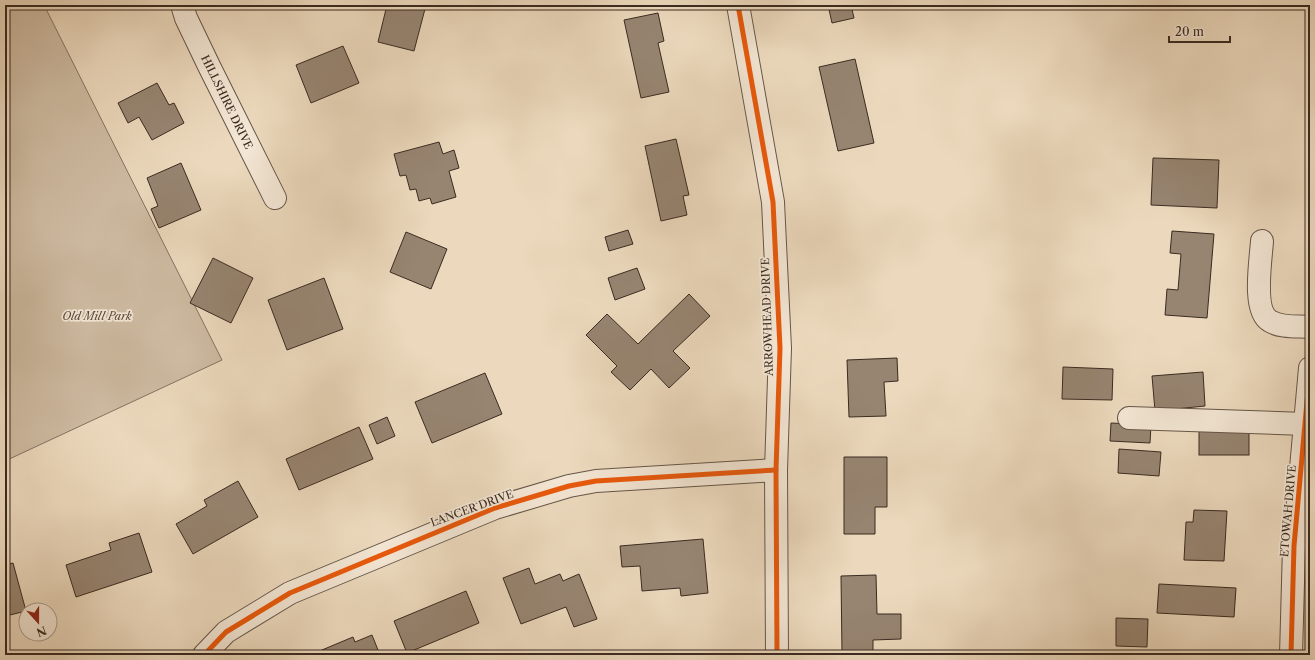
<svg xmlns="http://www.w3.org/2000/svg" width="1315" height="660" font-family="'Libre Caslon Text',serif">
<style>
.green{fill:#cebba2;stroke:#847362}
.building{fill:#978572;stroke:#3a2b21}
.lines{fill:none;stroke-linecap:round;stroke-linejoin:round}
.minor-casing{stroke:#665648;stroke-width:24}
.minor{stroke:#f3e6d4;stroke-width:22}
.cycleway-casing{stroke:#f3e6d4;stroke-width:8}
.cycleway{stroke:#e8590c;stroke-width:5}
.labels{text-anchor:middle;stroke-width:3.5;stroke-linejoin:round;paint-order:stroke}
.street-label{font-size:11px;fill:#3a2b21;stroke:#f3e6d4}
.park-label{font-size:11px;font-style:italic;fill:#58483b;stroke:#f3e6d4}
</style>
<rect width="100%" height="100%" fill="#ecd9bd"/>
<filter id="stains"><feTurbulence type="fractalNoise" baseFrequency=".005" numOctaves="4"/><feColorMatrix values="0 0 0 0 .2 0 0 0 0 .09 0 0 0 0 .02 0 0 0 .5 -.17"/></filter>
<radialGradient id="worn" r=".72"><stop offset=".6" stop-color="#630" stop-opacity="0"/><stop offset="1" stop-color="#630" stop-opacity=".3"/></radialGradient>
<!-- green -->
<path class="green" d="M5,5H44L222,360L5,461Z"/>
<!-- building -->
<g class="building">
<path d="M387,5H426L414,51L378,42Z"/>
<path d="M828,5H851L854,18L832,23Z"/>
<path d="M658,13L664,41L658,43L669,92L641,98L624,20Z"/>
<path d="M343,46L359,83L311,103L296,65Z"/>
<path d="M855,59L874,143L838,151L819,67Z"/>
<path d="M157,83L169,105L174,103L184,123L152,140L139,117L128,123L118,103Z"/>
<path d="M676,139L689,195L683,196L687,215L661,221L645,146Z"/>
<path d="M439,142L443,154L454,150L459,168L449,171L456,197L432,204L430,198L419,201L416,189L410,190L406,175L400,176L394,154Z"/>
<path d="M1153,158L1219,160L1217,208L1151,205Z"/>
<path d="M181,163L201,210L159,228L151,209L158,206L147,178Z"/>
<path d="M628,230L633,244L609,251L605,237Z"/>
<path d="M1172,231L1214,234L1207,318L1165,315L1167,289L1178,290L1181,254L1170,253Z"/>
<path d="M406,232L447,249L431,289L390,272Z"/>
<path d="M213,258L253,278L231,323L190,303Z"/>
<path d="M637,268L645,289L615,300L608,278Z"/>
<path d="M324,278L343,329L287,350L268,300Z"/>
<path d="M689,294L710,316L673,351L690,368L669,388L651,369L630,390L611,372L617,366L586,335L607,314L638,344Z"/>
<path d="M897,358L898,381L884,382L886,416L849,417L847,360Z"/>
<path d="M1063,367L1113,369L1112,400L1062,399Z"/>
<path d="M1203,372L1205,406L1155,411L1152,376Z"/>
<path d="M485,373L502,414L432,443L415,402Z"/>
<path d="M387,417L395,436L377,444L369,425Z"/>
<path d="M1111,423L1151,425L1150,443L1110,441Z"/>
<rect x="1199" y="426" width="50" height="29"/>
<path d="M359,427L373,459L299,490L286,459Z"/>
<path d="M1119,449L1161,452L1159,476L1118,473Z"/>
<path d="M844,457H887V507H875V534H844Z"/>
<path d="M238,481L258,517L193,554L176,524L207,506L204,500Z"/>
<path d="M1194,510L1227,511L1224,561L1184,560L1186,522H1193Z"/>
<path d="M139,533L152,572L76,597L66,565L111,550L109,543Z"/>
<path d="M703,539L708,593L681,596L680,588L642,591L640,566L622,567L620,546Z"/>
<path d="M13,563L26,611L6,616L9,626L5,628V565Z"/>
<path d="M529,568L535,584L560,574L563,581L579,574L597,619L574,627L566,607L521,624L503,578Z"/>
<path d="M876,575L877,614H901V639L873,640V653H842L841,576Z"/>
<path d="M1159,584L1236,588L1234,617L1157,613Z"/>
<path d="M466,591L479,623L407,653L394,621Z"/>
<path d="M1116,618L1148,619L1147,647L1116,646Z"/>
<path d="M372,635L380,655H310L353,637L355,642Z"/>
</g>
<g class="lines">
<defs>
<g id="minor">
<path d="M182,5L186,18L209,66L275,198"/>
<path d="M738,5L773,202L780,348L776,470L777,655"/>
<path d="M1262,241C1261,259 1252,311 1270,321C1281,328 1298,326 1310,327"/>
<path d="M1129,418L1306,424"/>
<path d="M204,655L226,632L290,593L495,508L569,486L596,481L776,470"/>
<path d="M1291,655L1294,546L1310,368"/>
</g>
</defs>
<!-- minor casing -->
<use href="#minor" class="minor-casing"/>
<!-- minor -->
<use href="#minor" class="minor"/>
<defs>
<g id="cycleway">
<path d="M738,5L773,202L780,348L776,470L777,655"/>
<path d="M204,655L226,632L290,593L495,508L569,486L596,481L776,470"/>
<path d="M1291,655L1294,546L1310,368"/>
</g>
</defs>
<!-- cycleway casing -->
<use href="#cycleway" class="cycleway-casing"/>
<!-- cycleway -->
<use href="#cycleway" class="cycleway"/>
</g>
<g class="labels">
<!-- street labels -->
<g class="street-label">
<text transform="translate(227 102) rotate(64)" y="4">HILLSHIRE DRIVE</text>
<text transform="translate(767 317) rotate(-92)" y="4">ARROWHEAD DRIVE</text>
<text transform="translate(472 508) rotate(-20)" y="4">LANCER DRIVE</text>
<text transform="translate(1288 511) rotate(-85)" y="4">ETOWAH DRIVE</text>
</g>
<!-- park labels -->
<g class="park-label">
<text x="97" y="320">Old Mill Park</text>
</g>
</g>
<!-- margin -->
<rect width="1315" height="660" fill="none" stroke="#ecd9bd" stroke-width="20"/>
<rect x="6" y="6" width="1303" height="648" fill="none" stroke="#3a2b21" stroke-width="2"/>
<rect x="10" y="10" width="1295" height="640" fill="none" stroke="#3a2b21"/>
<!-- north arrow -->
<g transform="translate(38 622) rotate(159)"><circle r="19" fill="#f3e6d4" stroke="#a99b8c"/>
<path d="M0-3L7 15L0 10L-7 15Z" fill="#8f2418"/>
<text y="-6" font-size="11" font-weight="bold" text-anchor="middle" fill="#3a2b21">N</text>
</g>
<!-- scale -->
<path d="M1169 36v6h61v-6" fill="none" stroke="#3a2b21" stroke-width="2"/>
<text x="1175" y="36" font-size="12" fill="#3a2b21" stroke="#f3e6d4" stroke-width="3" paint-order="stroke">20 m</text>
<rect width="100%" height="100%" filter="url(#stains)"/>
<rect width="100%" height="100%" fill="url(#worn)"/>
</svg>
